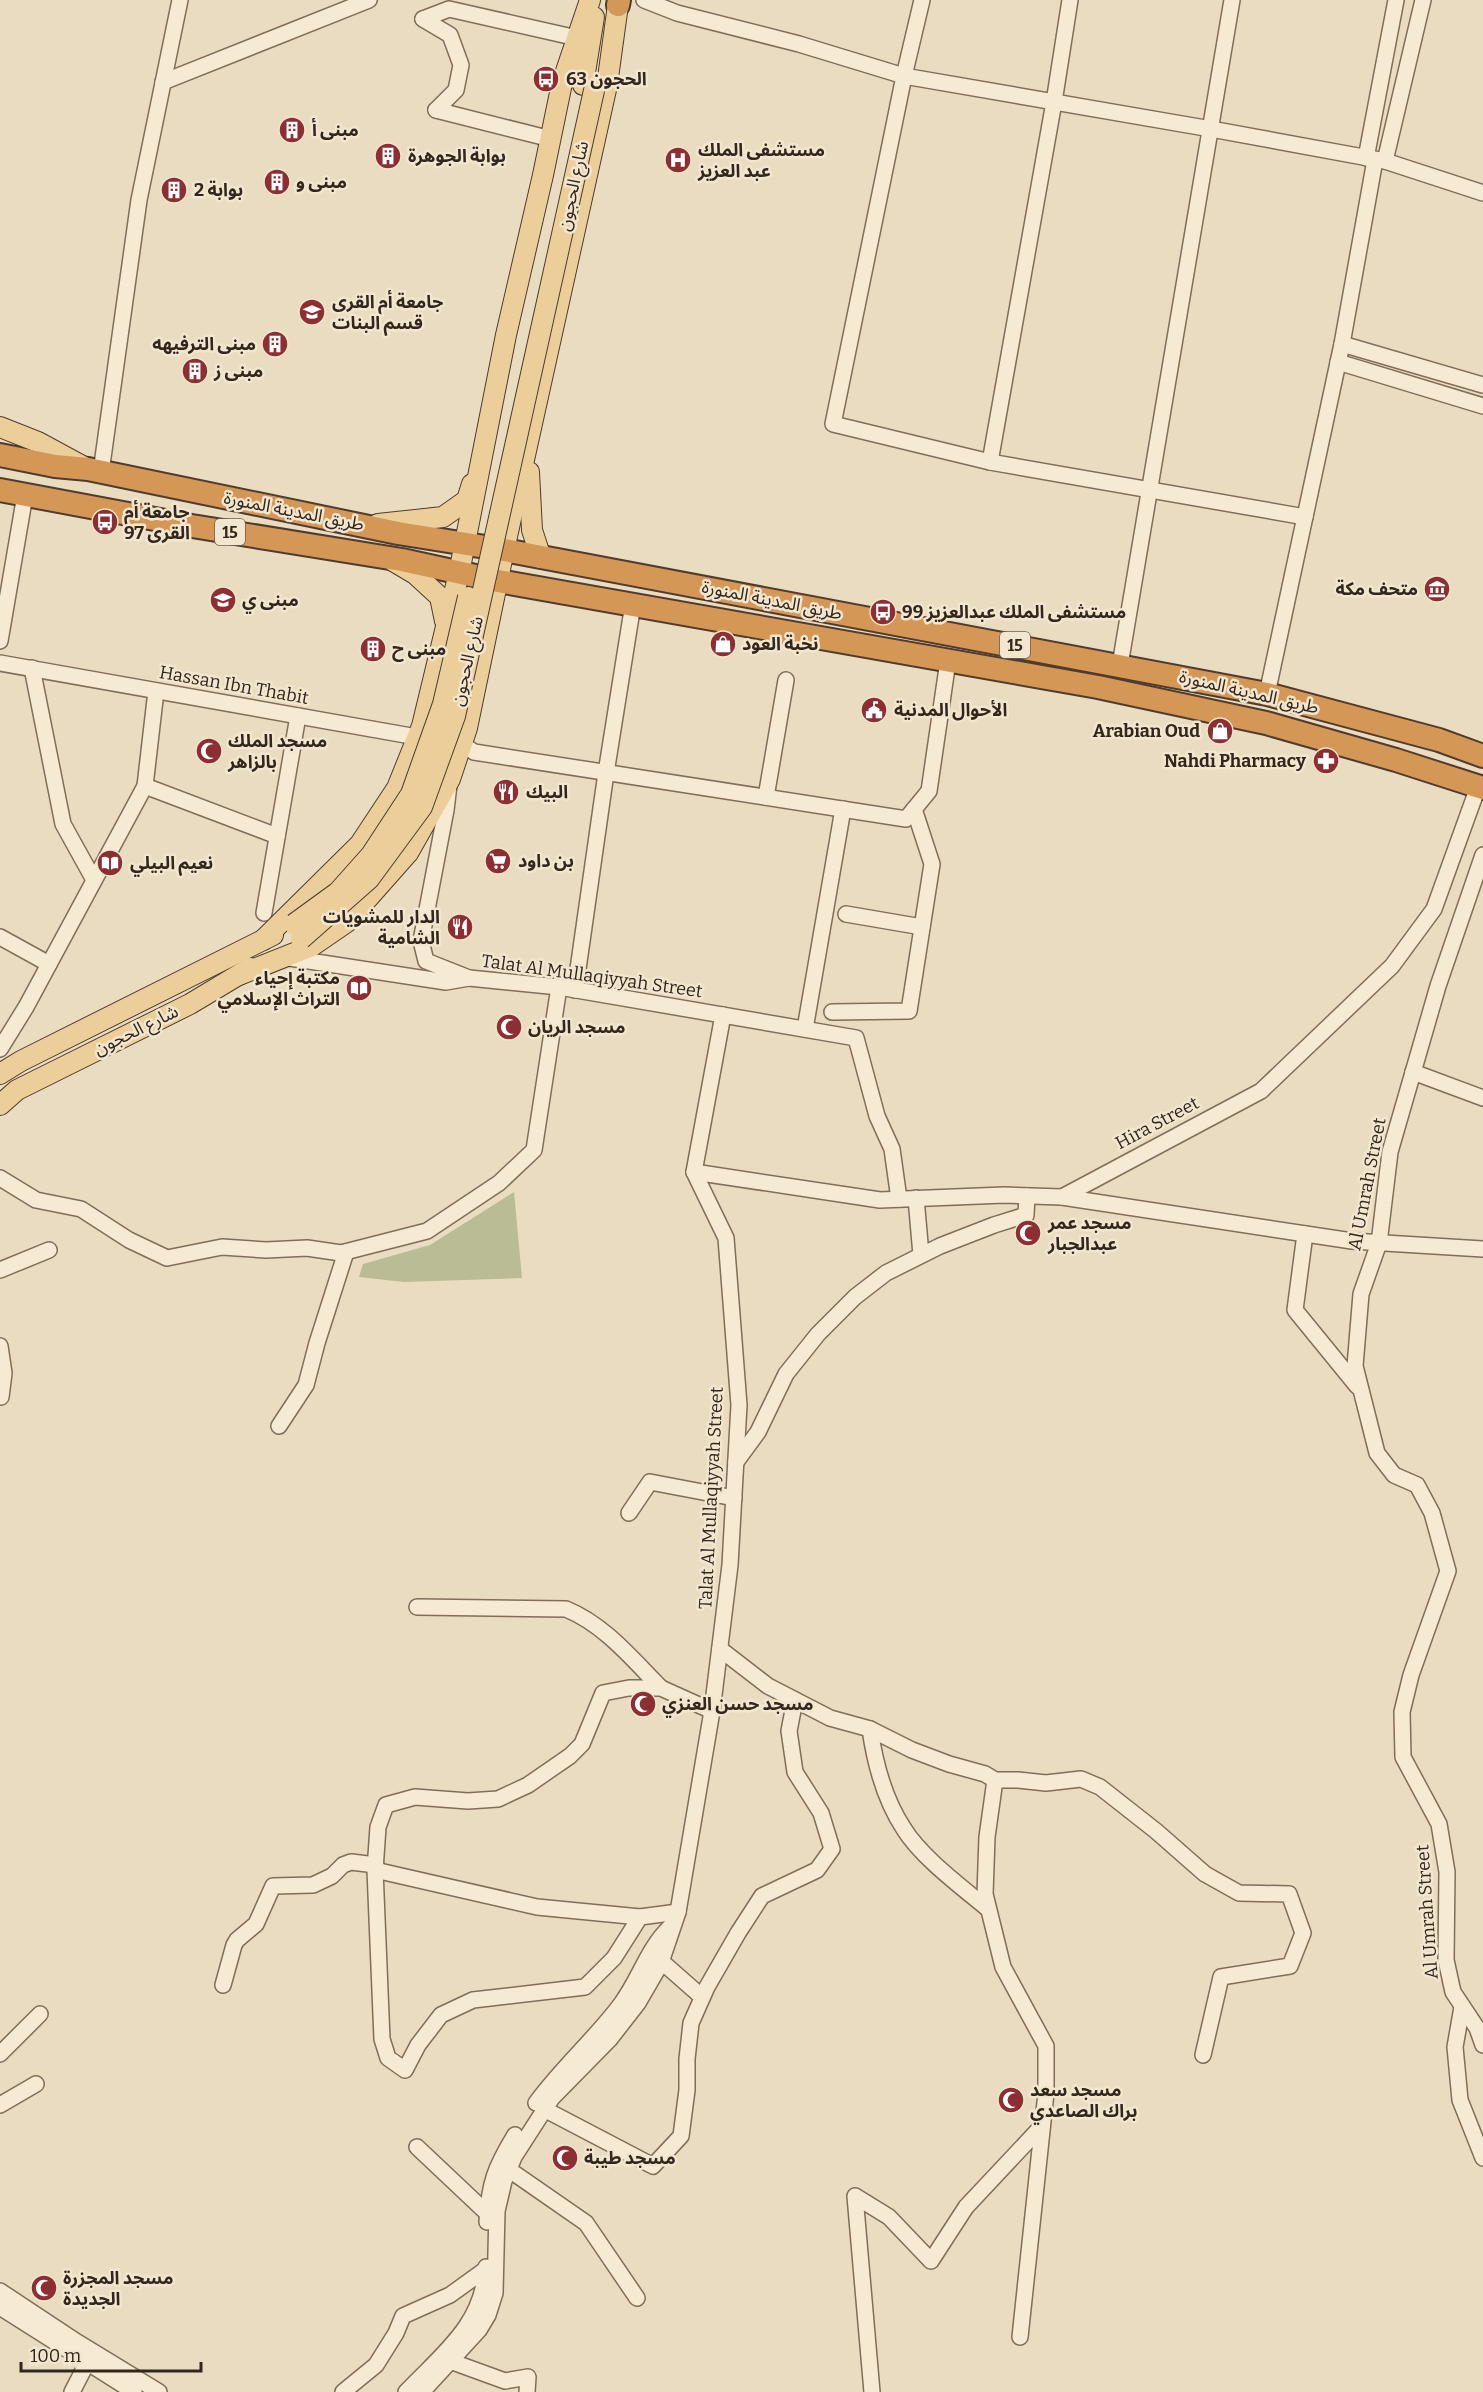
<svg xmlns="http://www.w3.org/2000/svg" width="1483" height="2392" font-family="Bitter,'Noto Sans Arabic',serif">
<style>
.cemetery{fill:#b9bc94}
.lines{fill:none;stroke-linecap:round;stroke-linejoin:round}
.minor-casing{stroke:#816d59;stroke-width:18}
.major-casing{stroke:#4f3c2e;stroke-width:22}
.highway-casing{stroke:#4f3c2e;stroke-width:26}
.minor{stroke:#f6ead2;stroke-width:15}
.major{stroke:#ebce99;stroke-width:20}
.highway{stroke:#d49755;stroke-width:22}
.major-bridge-casing{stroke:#4f3c2e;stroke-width:22;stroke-linecap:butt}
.major-bridge{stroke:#ebce99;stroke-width:20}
.labels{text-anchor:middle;stroke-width:5;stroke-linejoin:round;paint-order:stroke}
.shield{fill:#f2e6cf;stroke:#6c6052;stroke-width:1.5}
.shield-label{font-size:16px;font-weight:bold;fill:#32261d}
.poi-label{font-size:18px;font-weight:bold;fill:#32261d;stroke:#f2e6cf;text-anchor:start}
.street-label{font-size:18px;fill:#32261d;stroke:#f2e6cf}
</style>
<rect width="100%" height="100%" fill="#eadcc0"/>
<!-- cemetery -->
<path class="cemetery" d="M514,1192L522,1278L404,1282L359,1277L363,1264L430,1245Z"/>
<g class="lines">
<defs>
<g id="minor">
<path d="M644,0L677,13L799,44L904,76L833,424L990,462L1305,517"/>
<path d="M922,0L904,76L1211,129L1385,161L1483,193"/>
<path d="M423,19L449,9L577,38"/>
<path d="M423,19L450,35L461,65L456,90L436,110"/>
<path d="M163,82L369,0"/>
<path d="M436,110L551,139"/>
<path d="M1366,158L1396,0"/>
<path d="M1385,161L1423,0"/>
<path d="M1342,344L1483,385"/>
<path d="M1338,362L1483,406"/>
<path d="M990,462L1054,102L1070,0"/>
<path d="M101,472L139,200L180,0"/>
<path d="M0,641L25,495"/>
<path d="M0,663L428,739"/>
<path d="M1120,665L1232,0"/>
<path d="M32,668L63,824L94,880"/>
<path d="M156,691L145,786L277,836"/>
<path d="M1267,694L1342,344L1375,160"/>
<path d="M452,743L462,744L474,752L906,819L929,791L948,661"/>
<path d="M449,785L446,810L421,941L426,961L469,978L559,987L856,1038L877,1116L892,1149L899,1199"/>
<path d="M766,797L786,680"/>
<path d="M1483,855L1438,986L1390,1152L1379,1243L1361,1294L1355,1366L1377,1453L1394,1475L1417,1485L1432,1513L1448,1571L1411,1675L1402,1712L1403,1757L1439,1824L1447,1872L1446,1960L1453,1992L1477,2028L1483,2045"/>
<path d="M264,913L298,716"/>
<path d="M846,914L922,927"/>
<path d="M0,937L49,964"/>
<path d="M283,957L446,982L469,978"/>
<path d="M575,990L606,773L633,604"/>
<path d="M832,1012L909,1011L932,864L914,809"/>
<path d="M805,1029L843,809"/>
<path d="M0,1049L26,1007L145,786"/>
<path d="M1413,1072L1483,1098"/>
<path d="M694,1172L880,1200L1004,1195L1062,1197L1261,1091L1392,966L1434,909L1478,787"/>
<path d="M0,1178L36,1200L81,1209L129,1240L167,1258L222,1247L266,1250L307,1248L341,1253L427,1231L499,1183L534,1150L559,987"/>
<path d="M1062,1197L1352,1241L1483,1249"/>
<path d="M916,1198L921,1255"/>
<path d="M1305,1234L1295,1310L1357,1386"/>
<path d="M0,1270L49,1250"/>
<path d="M0,1346L4,1373L1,1397"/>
<path d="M279,1426L306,1385L317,1343L346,1252"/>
<path d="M736,1462L758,1432L786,1374L818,1334L855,1297L886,1273L940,1246L994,1225L1026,1215L1027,1196"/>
<path d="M629,1513L650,1482L734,1498"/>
<path d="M417,1607L566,1609C605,1625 632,1659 661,1688"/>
<path d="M720,1649L768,1686L830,1718L870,1729L912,1750L949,1764L985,1774L995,1780H1018L1046,1783L1081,1779L1100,1787L1156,1831L1205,1874L1239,1893L1289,1894L1303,1933L1290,1966L1221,1977L1203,2055"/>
<path d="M870,1729C875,1764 884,1799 904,1829C921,1857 963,1888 988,1909"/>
<path d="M995,1780L987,1837L985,1894L1003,1967L1046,2046V2093L1020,2337"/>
<path d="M375,1870L537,1907L640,1917"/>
<path d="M678,1912L640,1917L614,1958L585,1987L473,2000L441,2015L418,2045L405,2070L388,2058L382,2039L375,1870L378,1827L386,1805L415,1797L468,1801L498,1799L528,1785L570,1756L582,1744L603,1693L629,1688H661L712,1711"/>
<path d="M661,1961L702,1997"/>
<path d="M223,1985L234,1945L237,1940L256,1924L273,1886L313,1885L332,1876L343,1865L351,1862L376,1865"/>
<path d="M1462,2007L1455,2047L1460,2100L1483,2158"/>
<path d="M0,2054L40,2014"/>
<path d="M536,2103C562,2067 595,2039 621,2004C639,1980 648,1948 670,1927"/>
<path d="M0,2105L36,2084"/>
<path d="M544,2109L653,2166L681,2136L687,2090V2059L691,2023L707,1987L738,1933L762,1896L817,1870L832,1849L821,1813L795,1772L789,1731L795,1700"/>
<path d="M417,2147L488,2214"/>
<path d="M508,2169L586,2223L637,2298"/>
<path d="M487,2222C489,2183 495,2168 515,2135"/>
<path d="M0,2291L77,2342L159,2392"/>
<path d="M0,2307L134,2392"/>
<path d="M450,2361L505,2381L528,2377L527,2392"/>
<path d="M72,2392L87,2363"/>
<path d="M343,2392L376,2365L396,2333L403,2316L450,2295L486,2269"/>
<path d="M406,2392C442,2354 484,2324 486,2267"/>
<path d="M422,2392L479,2330L488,2315L495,2293L497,2211L504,2181L514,2157L552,2098L610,2039L638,2003L660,1965L678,1912L712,1711L730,1565L739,1405L726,1238L694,1172L723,1015"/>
<path d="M872,2392L855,2196L889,2217L931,2261L966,2207L1042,2126"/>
</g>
<g id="major">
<path d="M583,85L594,17"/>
<path d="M0,427L38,442L86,468"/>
<path d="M529,472L532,530L541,558"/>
<path d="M378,524L443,517L467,500L472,484"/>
<path d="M393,561L415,574L440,597L445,621"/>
<path d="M263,940L360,844L397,788L422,726L459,573L506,335L543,175L562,83L590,0"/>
<path d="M239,975L312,946L347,922L408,853L450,779L467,728L504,550L607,85L618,5"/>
<path d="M0,1074L21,1061L273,935"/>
<path d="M0,1105L17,1090L190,1004L250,968"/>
</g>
<g id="highway">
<path d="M618,5L619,0"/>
<path d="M0,455L55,466L88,469L398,533L504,550L1267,694L1439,740L1483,756"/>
<path d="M0,490L192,526L402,560L498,581L1098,687L1266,723L1396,760L1483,788"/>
</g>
</defs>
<!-- minor casing -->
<use href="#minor" class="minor-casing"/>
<!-- major casing -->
<use href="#major" class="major-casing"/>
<!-- highway casing -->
<use href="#highway" class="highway-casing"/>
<!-- minor -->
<use href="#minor" class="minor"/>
<!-- major -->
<use href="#major" class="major"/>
<!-- highway -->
<use href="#highway" class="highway"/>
<defs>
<g id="major-bridge">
<path d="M294,924L338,892L371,855L411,794L443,704L468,597"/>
<path d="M301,939L369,879L422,807L455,716L595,86"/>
</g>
</defs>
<!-- major-bridge casing -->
<use href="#major-bridge" class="major-bridge-casing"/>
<!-- major-bridge -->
<use href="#major-bridge" class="major-bridge"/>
</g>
<!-- icons -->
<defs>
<symbol id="bus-disc" viewBox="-11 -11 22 22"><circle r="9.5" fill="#8c2e32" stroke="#f2e6cf"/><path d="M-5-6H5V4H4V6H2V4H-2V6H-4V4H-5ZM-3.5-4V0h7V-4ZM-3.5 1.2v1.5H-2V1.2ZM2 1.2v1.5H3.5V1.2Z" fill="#fff"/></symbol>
<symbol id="building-disc" viewBox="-11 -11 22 22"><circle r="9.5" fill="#8c2e32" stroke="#f2e6cf"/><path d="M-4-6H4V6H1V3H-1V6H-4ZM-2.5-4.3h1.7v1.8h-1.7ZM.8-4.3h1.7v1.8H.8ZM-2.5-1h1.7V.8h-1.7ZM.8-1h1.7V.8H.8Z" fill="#fff"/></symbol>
<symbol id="hospital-disc" viewBox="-11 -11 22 22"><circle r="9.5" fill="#8c2e32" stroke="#f2e6cf"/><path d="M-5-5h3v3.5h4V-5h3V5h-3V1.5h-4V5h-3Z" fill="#fff"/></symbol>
<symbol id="university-disc" viewBox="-11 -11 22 22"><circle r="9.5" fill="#8c2e32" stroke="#f2e6cf"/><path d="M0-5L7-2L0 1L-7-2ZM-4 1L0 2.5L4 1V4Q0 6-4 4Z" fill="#fff"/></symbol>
<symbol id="museum-disc" viewBox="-11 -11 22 22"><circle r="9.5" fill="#8c2e32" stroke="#f2e6cf"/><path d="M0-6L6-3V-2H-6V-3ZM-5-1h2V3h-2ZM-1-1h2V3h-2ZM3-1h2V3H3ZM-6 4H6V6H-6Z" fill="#fff"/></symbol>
<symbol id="shop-disc" viewBox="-11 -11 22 22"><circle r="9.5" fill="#8c2e32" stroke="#f2e6cf"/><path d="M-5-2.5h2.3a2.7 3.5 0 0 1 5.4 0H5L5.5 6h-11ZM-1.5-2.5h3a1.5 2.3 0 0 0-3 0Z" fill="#fff"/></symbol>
<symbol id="civic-disc" viewBox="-11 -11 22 22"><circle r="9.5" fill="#8c2e32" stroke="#f2e6cf"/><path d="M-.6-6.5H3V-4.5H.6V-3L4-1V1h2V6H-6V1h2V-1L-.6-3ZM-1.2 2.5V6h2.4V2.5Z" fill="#fff"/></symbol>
<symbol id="mosque-disc" viewBox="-11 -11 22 22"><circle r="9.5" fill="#8c2e32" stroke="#f2e6cf"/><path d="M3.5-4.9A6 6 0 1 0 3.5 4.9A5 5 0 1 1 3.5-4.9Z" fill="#fff"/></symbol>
<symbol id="pharmacy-disc" viewBox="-11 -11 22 22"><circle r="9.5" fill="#8c2e32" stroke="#f2e6cf"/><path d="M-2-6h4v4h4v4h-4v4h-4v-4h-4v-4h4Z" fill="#fff"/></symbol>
<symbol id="restaurant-disc" viewBox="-11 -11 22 22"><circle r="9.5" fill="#8c2e32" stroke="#f2e6cf"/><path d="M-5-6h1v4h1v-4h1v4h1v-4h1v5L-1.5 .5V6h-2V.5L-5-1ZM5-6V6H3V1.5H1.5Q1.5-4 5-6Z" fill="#fff"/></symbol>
<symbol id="supermarket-disc" viewBox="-11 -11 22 22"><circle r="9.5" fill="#8c2e32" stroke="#f2e6cf"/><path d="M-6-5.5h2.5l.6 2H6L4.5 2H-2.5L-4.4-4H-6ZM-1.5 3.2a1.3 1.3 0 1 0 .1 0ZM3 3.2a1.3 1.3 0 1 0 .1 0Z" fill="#fff"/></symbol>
<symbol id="library-disc" viewBox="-11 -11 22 22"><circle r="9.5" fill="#8c2e32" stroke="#f2e6cf"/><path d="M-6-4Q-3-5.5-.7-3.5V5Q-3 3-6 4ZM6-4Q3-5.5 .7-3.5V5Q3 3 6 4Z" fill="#fff"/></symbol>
</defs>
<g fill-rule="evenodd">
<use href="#bus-disc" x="531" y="64" width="30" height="30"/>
<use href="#building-disc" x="277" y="115" width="30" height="30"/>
<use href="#building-disc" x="373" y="141" width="30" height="30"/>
<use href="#hospital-disc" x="663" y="145" width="30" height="30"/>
<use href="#building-disc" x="262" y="167" width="30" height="30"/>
<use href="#building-disc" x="159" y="175" width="30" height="30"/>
<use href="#university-disc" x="297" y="297" width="30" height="30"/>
<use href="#building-disc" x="260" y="329" width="30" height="30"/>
<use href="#building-disc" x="180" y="356" width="30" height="30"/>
<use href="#bus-disc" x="90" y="507" width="30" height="30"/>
<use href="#museum-disc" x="1422" y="574" width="30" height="30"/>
<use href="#university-disc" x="208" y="585" width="30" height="30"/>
<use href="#bus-disc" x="868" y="597" width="30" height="30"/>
<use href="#shop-disc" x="708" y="629" width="30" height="30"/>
<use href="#building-disc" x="358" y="634" width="30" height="30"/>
<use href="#civic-disc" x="859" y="695" width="30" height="30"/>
<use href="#shop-disc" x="1205" y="716" width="30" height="30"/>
<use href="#mosque-disc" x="194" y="736" width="30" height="30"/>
<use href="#pharmacy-disc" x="1311" y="746" width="30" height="30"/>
<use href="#restaurant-disc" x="491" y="777" width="30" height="30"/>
<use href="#supermarket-disc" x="483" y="846" width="30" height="30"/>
<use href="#library-disc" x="95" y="848" width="30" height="30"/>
<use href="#restaurant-disc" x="445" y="912" width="30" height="30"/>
<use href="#library-disc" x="344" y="973" width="30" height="30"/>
<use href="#mosque-disc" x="494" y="1012" width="30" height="30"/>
<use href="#mosque-disc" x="1013" y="1218" width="30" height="30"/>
<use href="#mosque-disc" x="628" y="1689" width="30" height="30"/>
<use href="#mosque-disc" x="996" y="2085" width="30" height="30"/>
<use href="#mosque-disc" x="550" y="2143" width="30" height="30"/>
<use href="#mosque-disc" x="29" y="2273" width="30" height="30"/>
</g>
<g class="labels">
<!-- shield labels -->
<g class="shield">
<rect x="215" y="519" width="30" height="26" rx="4.5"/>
<rect x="1000" y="632" width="30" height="26" rx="4.5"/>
</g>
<g class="shield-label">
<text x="230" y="538">15</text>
<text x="1015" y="651">15</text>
</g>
<!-- poi labels -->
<g class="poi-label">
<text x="566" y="85">الحجون 63</text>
<text x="312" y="136">مبنى أ</text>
<text x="698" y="156">مستشفى الملك<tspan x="698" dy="21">عبد العزيز</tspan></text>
<text x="408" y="162">بوابة الجوهرة</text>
<text x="296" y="188">مبنى و</text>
<text x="194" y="196">بوابة 2</text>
<text x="332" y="308">جامعة أم القرى<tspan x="332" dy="21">قسم البنات</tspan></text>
<text x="256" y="350" text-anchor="end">مبنى الترفيهه</text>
<text x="214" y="377">مبنى ز</text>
<text x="124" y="518">جامعة أم<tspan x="124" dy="21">القرى 97</tspan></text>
<text x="1418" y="595" text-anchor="end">متحف مكة</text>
<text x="242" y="606">مبنى ي</text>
<text x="902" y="618">مستشفى الملك عبدالعزيز 99</text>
<text x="742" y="650">نخبة العود</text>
<text x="392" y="655">مبنى ح</text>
<text x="894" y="716">الأحوال المدنية</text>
<text x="1200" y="737" text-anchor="end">Arabian Oud</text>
<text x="228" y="747">مسجد الملك<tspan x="228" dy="21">بالزاهر</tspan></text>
<text x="1306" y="767" text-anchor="end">Nahdi Pharmacy</text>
<text x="526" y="798">البيك</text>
<text x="518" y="867">بن داود</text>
<text x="130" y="869">نعيم البيلي</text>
<text x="440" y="923" text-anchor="end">الدار للمشويات<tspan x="440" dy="21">الشامية</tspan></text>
<text x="340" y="984" text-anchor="end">مكتبة إحياء<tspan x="340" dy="21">التراث الإسلامي</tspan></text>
<text x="528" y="1033">مسجد الريان</text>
<text x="1048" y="1229">مسجد عمر<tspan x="1048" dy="21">عبدالجبار</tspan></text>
<text x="662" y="1710">مسجد حسن العنزي</text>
<text x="1030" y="2096">مسجد سعد<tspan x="1030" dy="21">براك الصاعدي</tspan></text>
<text x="584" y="2164">مسجد طيبة</text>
<text x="63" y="2284">مسجد المجزرة<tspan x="63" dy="21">الجديدة</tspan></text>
</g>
<!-- street labels -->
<g class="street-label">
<text transform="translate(573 186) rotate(-78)" y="6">شارع الحجون</text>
<text transform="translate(294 511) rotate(11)" y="6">طريق المدينة المنورة</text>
<text transform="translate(772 600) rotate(11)" y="6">طريق المدينة المنورة</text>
<text transform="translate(467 661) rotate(-77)" y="6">شارع الحجون</text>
<text transform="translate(234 685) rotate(10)" y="6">Hassan Ibn Thabit</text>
<text transform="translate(1249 692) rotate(13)" y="6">طريق المدينة المنورة</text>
<text transform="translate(592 976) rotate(8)" y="6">Talat Al Mullaqiyyah Street</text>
<text transform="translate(136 1030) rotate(-26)" y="6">شارع الحجون</text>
<text transform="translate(1157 1123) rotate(-28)" y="6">Hira Street</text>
<text transform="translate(1367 1184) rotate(-79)" y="6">Al Umrah Street</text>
<text transform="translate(711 1498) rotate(-87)" y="6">Talat Al Mullaqiyyah Street</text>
<text transform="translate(1427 1912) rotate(-94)" y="6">Al Umrah Street</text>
</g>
</g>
<!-- scale -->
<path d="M21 2362v9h180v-9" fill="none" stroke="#32261d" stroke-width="3"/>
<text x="30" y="2362" font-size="18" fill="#32261d" stroke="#f2e6cf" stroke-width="4.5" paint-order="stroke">100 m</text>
</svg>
